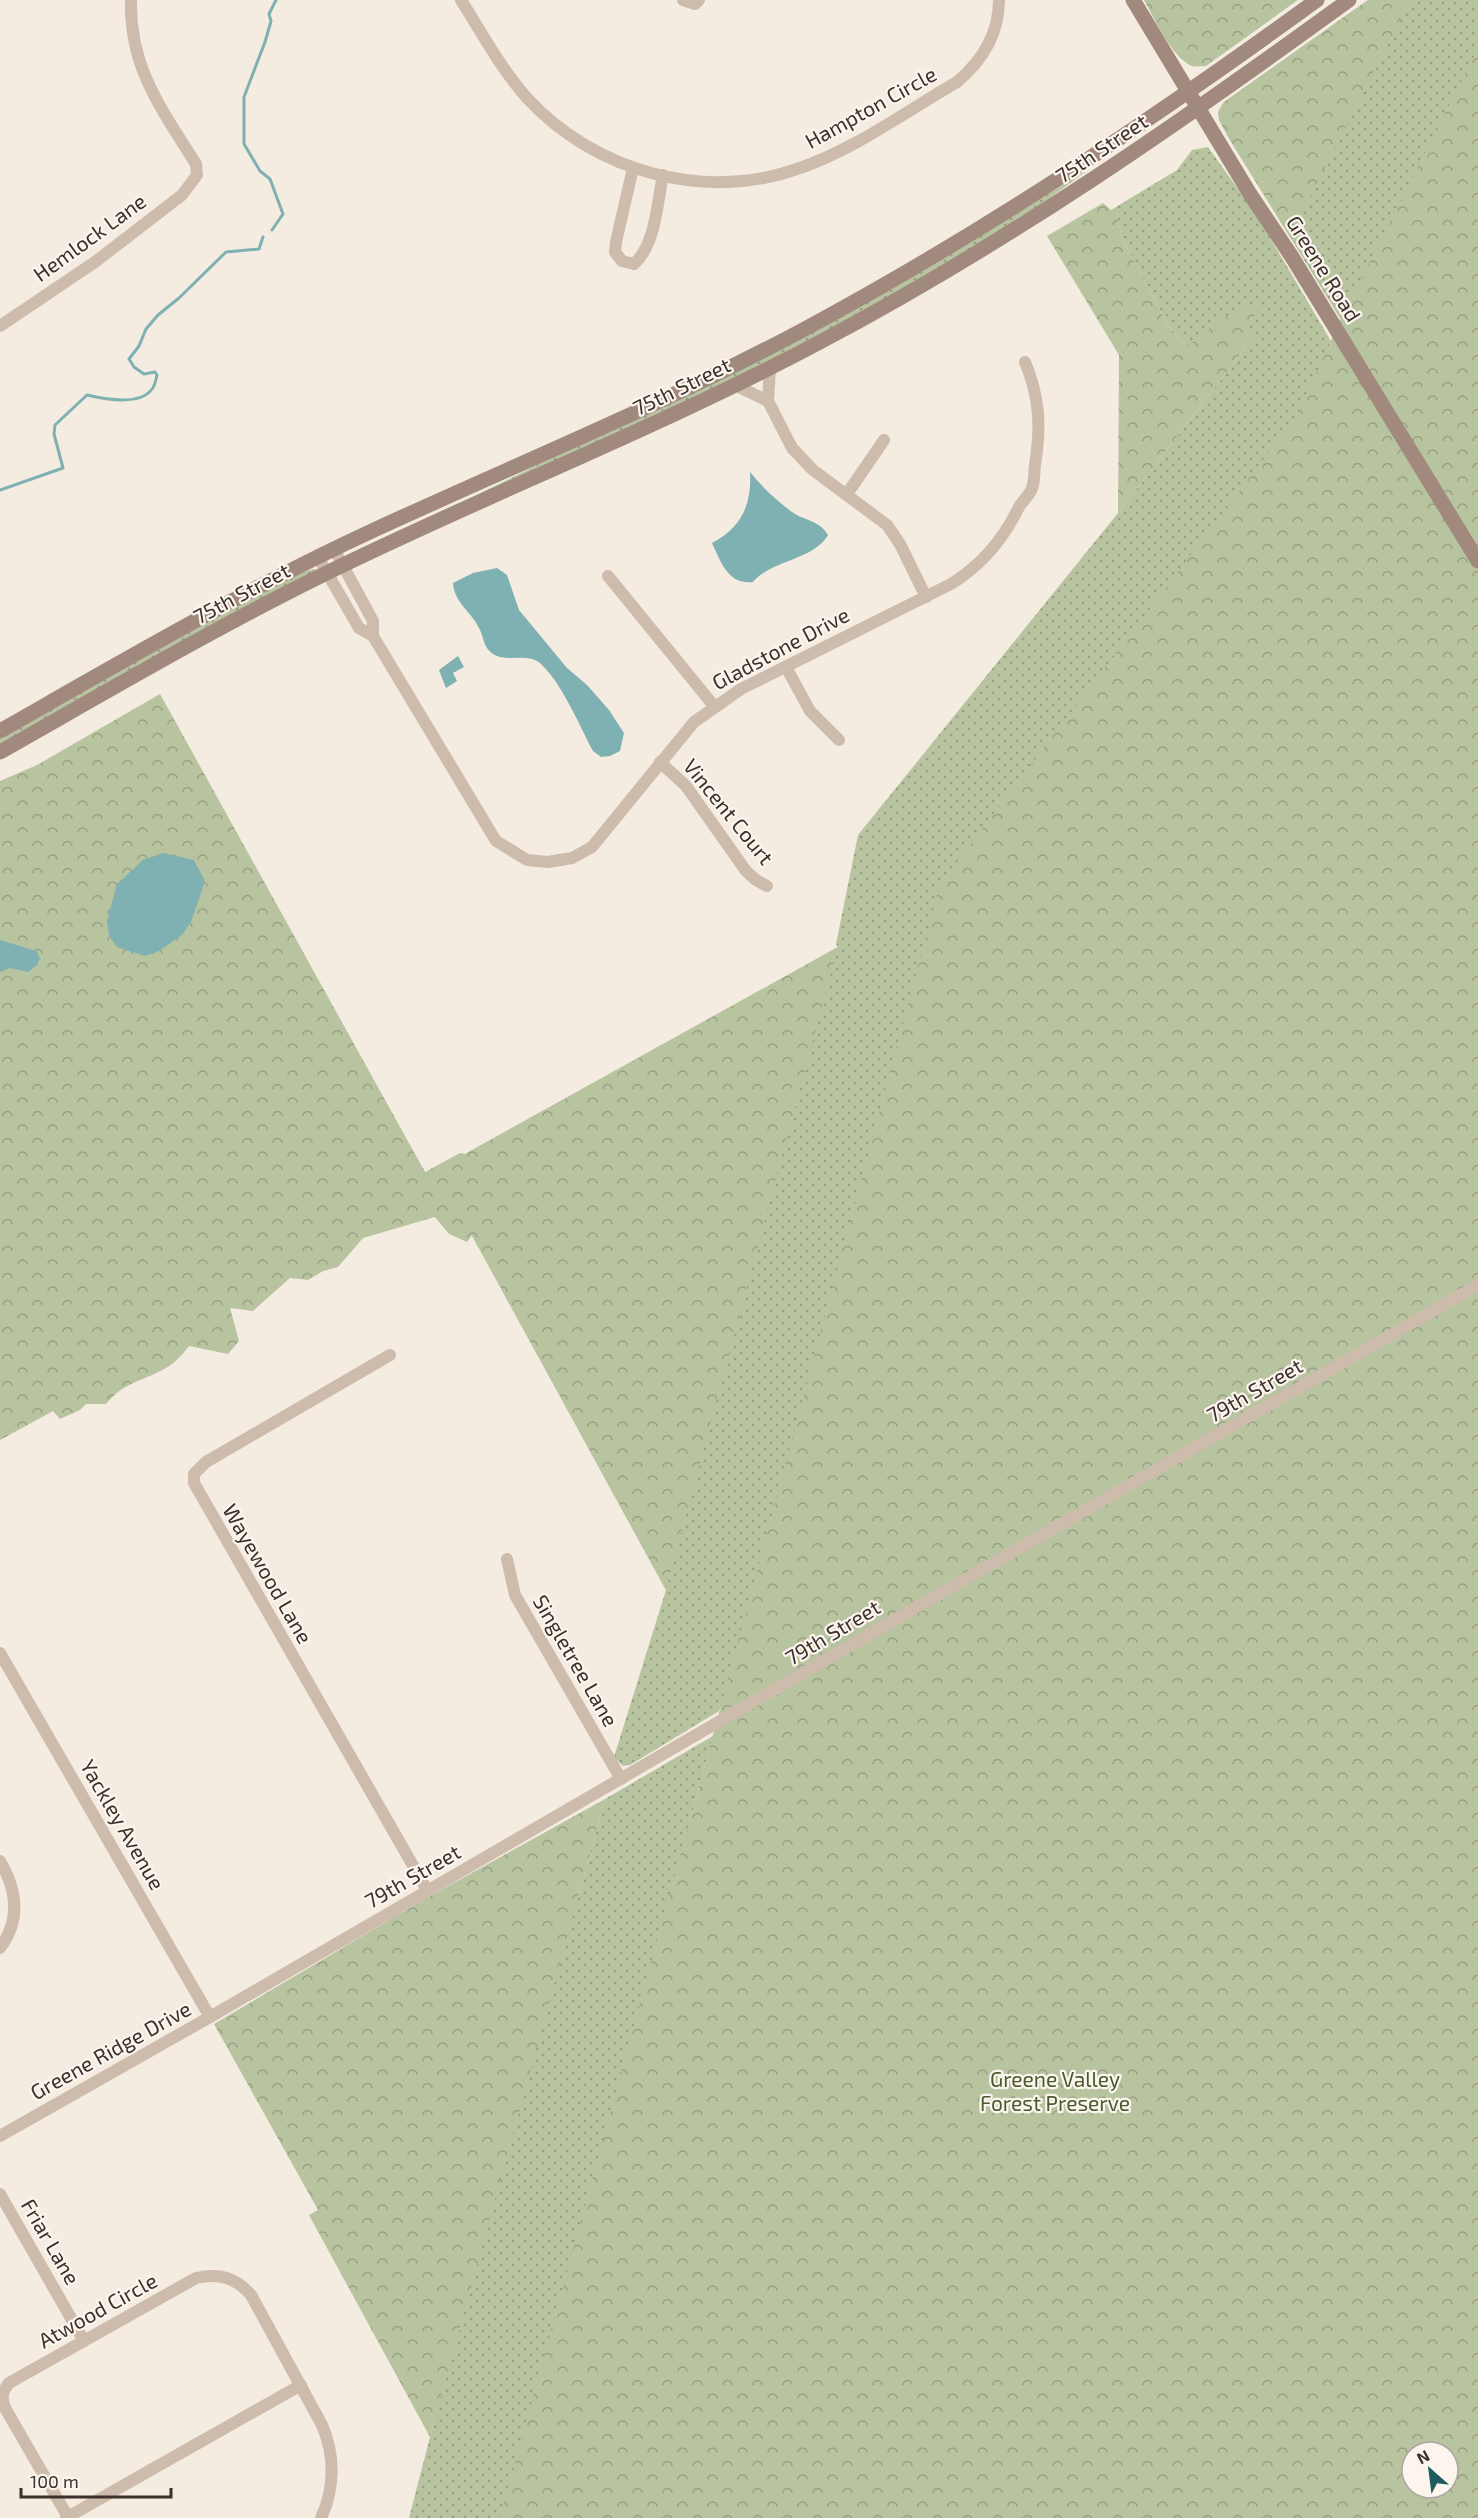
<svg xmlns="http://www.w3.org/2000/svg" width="1478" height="2518" font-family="'Exo 2',sans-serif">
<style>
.grass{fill:url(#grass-dots)}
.forest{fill:url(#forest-crowns);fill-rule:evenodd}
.water{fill:#7fb0b2}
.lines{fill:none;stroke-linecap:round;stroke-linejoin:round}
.stream{stroke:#7fb0b2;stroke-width:3}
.street{stroke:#cdbbac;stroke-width:12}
.secondary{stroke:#a18a7d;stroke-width:15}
.labels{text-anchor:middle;stroke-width:4.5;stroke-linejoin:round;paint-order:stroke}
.street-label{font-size:21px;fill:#3b302b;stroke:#fbf5ee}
.park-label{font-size:21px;fill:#4a5a2e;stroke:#fbf5ee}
</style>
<defs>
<pattern id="grass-dots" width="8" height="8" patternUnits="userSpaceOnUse" patternTransform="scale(1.5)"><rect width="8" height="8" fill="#b8c4a0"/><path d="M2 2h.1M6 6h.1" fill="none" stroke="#97a083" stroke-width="1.8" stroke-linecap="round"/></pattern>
<pattern id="forest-crowns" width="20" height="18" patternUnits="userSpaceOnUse" patternTransform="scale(1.5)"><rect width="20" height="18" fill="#b8c4a0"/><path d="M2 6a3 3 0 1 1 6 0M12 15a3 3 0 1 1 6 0" fill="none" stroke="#97a083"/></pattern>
</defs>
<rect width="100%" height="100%" fill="#f4ebe1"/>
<!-- grass -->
<g class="grass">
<path d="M1368,0H1478V98L1351,336L1230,140L1219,120L1218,112L1224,102Z"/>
<path d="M1208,147L1256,214L1341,358L719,1711L630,1765L623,1766L614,1757L666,1590L436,1170L838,947L836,944L858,835L1118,513L1256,334L1226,317L1188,347L1169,327L1122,238L1117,215L1111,210L1177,170L1192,150Z"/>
<path d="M1092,167L1024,217L870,308L698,397L469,499L919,273Z"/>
<path d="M313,569L318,570L0,745V738L146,655L301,573Z"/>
<path d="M713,1736L694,1805L527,2518H409L448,2368L342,1948L432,1895L578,1897L605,1799Z"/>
</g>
<!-- forest -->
<g class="forest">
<path d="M1144,0H1298L1206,66C1201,66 1196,67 1192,66C1172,58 1154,18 1144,0Z"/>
<path d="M1368,0H1410L1290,237L1230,140L1219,120L1218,112L1224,102Z"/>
<path d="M1478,48V2518H500L716,1724L940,884L1298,414L1341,318ZM1412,2452H1448V2488H1412Z"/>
<path d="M1103,203L1117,215L1122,238L1169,327L1187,346C1209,332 1231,304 1259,307L1247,328L1256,334L1118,513L1119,355L1047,236Z"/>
<path d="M160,694L425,1172L460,1153L465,1154L838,947L666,1590L472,1235L467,1242L449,1234L435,1217L363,1238L338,1267L323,1271L308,1280L290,1278L253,1311L230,1308L239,1341L228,1354L189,1346C182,1355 174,1364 164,1369C141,1382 124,1382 106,1404H86L80,1410L60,1419L53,1411L0,1440V781L37,765Z"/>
<path d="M605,1799L430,2437L309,2215L318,2210L214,2024L432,1895Z"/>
</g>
<!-- water -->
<g class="water">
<path d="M750,472C762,487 776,500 792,512C805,521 819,520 828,535C814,560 771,560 753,582C728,585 721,562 712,543C742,527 752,504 750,472Z"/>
<path d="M497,568L507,575L519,610L567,668L587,685L609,710L624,733L620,751L610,756L601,757L593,751C579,725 563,685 541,664C528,652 507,663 493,654C484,648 484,639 480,630C473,613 454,603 453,583L473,573Z"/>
<path d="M458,656L464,667L453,673L457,681L446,688L439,670Z"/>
<path d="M163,853L194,860L205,881L191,922L182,935L157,952L145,956L117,947L109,936L107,921L117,884L143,860Z"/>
<path d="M0,940L36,951L40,958L37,965L28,972L10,968L0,972Z"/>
</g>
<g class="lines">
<!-- stream -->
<g class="stream">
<path d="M272,230L283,214L270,179L260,171L244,144V97L265,42L271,21L269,14L276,0"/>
<path d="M0,490L63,468L54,434L55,425L87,395C104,399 140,406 152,389C155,386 156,379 157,375L155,372L144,374L134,367L129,359L139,346L146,329L158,315L179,298L226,252L259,249L263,237"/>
</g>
<!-- street -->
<g class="street">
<path d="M461,0C482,33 501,69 527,98C594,171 704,202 797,169C854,150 905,112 957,82C982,61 999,34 999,0"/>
<path d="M683,0L695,4L699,0"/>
<path d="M633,168L616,242L615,252L622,261L634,264C656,244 657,203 663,175"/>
<path d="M0,326L95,262L182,195L197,175L196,164C162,110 129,67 131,0"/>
<path d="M770,368L768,401L792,448L813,470L887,525L900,544L926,597"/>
<path d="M735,385L768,401"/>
<path d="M847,494L884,440"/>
<path d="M334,549L373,621V636"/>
<path d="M318,557L359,628L373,636L496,841L527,860L548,862L572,858L592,847L694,722L741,689L951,584C982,565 1003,540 1019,507C1023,500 1030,495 1032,488C1035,481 1034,472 1035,465C1041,427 1040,398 1025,362"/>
<path d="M608,576L714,706"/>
<path d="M786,667L810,711L839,740"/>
<path d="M660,762L686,786L746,871L756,880L767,886"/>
<path d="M390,1355L206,1462L194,1474V1483L427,1890"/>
<path d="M507,1559L515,1595L621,1779"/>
<path d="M0,1653L210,2017"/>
<path d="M0,1861C17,1890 21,1920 0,1948"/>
<path d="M0,2136L210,2017L908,1612L1478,1285"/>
<path d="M0,2194L84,2341"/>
<path d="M68,2517L5,2408C1,2397 2,2392 9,2383L196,2278C219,2273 235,2277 251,2295L322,2425C335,2455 335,2488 321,2518"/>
<path d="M66,2518L301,2385"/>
</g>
<!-- secondary -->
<g class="secondary">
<path d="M1133,0L1250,194L1292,257L1478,561"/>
<path d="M0,731C123,661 246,589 374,530C517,464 662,405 801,331C984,233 1149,122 1317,0"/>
<path d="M0,752C113,688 225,622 341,566C500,489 664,425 820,342C1009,242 1177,125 1349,0"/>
</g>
</g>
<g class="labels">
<!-- street labels -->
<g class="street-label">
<text transform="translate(871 108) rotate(-29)" y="7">Hampton Circle</text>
<text transform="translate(1102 149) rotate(-34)" y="7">75th Street</text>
<text transform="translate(90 238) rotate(-36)" y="7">Hemlock Lane</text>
<text transform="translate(1323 269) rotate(58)" y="7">Greene Road</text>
<text transform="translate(682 387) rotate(-26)" y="7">75th Street</text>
<text transform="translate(242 594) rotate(-28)" y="7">75th Street</text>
<text transform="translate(781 649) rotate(-28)" y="7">Gladstone Drive</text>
<text transform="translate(728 812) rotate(51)" y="7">Vincent Court</text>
<text transform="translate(1255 1391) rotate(-30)" y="7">79th Street</text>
<text transform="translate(267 1574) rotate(60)" y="7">Wayewood Lane</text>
<text transform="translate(833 1633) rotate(-31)" y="7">79th Street</text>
<text transform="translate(575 1661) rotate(60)" y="7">Singletree Lane</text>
<text transform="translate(122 1825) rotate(60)" y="7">Yackley Avenue</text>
<text transform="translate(413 1877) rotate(-30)" y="7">79th Street</text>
<text transform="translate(111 2051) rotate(-29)" y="7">Greene Ridge Drive</text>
<text transform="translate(50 2242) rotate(60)" y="7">Friar Lane</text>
<text transform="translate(98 2311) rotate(-29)" y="7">Atwood Circle</text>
</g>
<!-- park labels -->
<g class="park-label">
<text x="1055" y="2087">Greene Valley<tspan x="1055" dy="24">Forest Preserve</tspan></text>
</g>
</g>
<!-- north arrow -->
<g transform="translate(1430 2470) rotate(332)"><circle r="28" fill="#fbf5ee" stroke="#aea6a0" stroke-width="1.5"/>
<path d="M0-4.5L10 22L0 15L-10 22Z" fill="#1f5a5e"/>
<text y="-9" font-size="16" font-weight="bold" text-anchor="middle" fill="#3b302b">N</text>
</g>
<!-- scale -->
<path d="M21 2488v9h150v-9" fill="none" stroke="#3b302b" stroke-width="3"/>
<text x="30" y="2488" font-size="18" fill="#3b302b" stroke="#fbf5ee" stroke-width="4.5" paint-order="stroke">100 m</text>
</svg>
